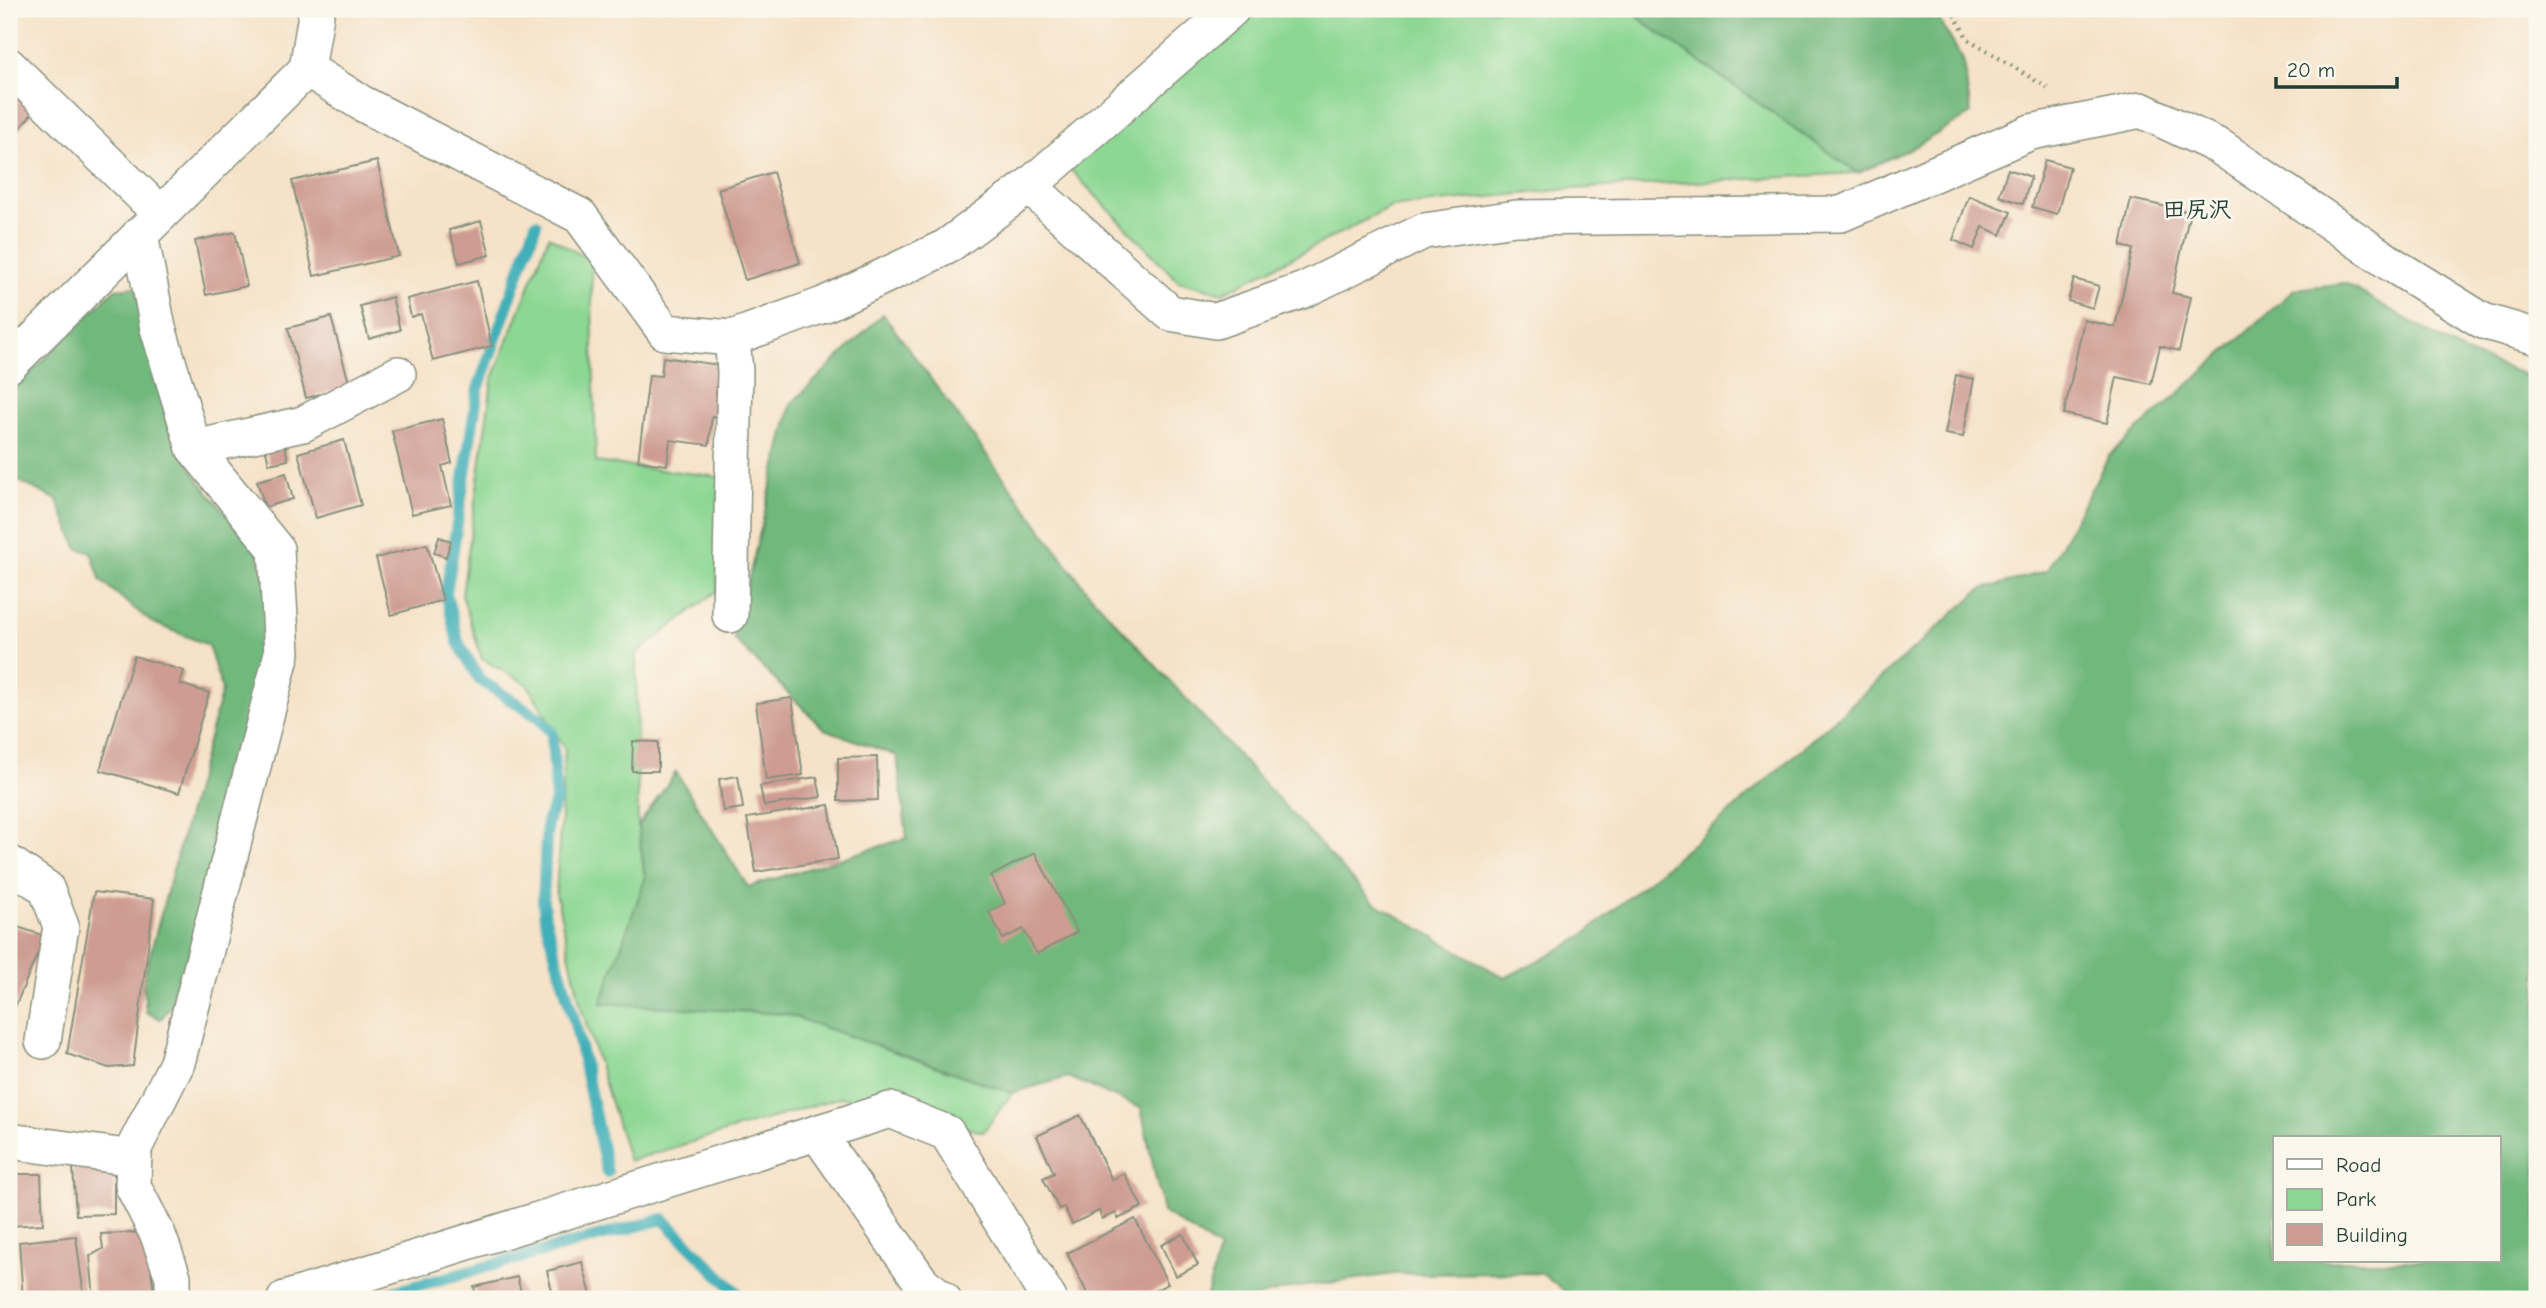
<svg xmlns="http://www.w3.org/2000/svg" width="2546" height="1308" font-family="'Comic Neue','Klee One',sans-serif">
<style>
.green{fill:#8cd793;stroke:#568a64;stroke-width:2}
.forest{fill:#71b87d;stroke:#487a58;stroke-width:2;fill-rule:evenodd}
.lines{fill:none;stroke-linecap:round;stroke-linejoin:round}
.stream{stroke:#3fafb8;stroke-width:12}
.building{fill:#ce9c92}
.minor-casing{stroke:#8a907e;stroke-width:38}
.path{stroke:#8a907e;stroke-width:4.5;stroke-dasharray:2 5;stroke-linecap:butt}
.minor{stroke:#fff;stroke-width:35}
.labels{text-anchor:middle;stroke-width:5;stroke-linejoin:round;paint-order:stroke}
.quarter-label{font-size:23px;font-weight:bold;fill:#1f3d34;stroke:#fbf7ec}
</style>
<rect width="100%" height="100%" fill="#fbf7ec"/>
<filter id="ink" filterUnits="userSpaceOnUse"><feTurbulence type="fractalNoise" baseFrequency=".0143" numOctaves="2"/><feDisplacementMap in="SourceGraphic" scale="14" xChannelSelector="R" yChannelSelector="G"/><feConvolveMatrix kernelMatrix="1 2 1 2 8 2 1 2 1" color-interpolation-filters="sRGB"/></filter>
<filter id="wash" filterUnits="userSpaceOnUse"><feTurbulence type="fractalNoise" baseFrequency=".00686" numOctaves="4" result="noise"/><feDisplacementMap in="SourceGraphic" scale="28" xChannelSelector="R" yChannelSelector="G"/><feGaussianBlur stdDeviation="1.57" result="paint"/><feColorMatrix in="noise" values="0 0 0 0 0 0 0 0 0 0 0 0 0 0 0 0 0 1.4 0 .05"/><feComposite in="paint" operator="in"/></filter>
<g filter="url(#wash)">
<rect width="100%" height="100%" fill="#f5e2c8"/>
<!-- green -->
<g class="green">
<path d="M1254,9H1629L1649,26L1858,173L1571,189L1391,207L1223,293L1178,281L1067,166Z"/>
<path d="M549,236L591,261L596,462L720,477L717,591L636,654L638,826L646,879L602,1002L786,1014L1012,1093L983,1132L841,1097L629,1161L581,1007L556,894L565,749L528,685L482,659L462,595L492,381Z"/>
</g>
<!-- forest -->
<g class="forest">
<path d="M1629,9H1933L1963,60L1971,114L1916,146L1858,173L1649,26Z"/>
<path d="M2345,283L2465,353L2537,379V1299H1574L1541,1273L1394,1274L1291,1288L1250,1299H1206L1219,1249L1163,1212L1141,1108L1068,1077L1012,1093L786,1014L601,1003L645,879L638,826L676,772L748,887L907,838L897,756L824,729L734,639L791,404L883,314L1087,591L1372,901L1505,978L1579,939L1727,815L1980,590L2047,571L2109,456L2295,289ZM2275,1138H2499V1261H2275Z"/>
<path d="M136,287L168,424L195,475L258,554L272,601L268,667L177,997L161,1019L146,1012L143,980L222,690L208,645L151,622L101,581L91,552L78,549L57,500L9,476V394L115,289Z"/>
</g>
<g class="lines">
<!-- stream -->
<g class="stream">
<path d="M536,224L478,389L446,594L458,642L480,680L538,717L552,733L556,800L547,822L543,902L545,918L576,1027L607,1172"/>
<path d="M368,1299L663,1219L743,1299"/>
</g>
</g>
<g id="blocks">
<!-- building -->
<g class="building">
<path d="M9,80L39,105L9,142Z"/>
<path d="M2045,160L2070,167L2057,214L2032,207Z"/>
<path d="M377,161L399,256L314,276L292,181Z"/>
<path d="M2008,169L2031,177L2023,204L1999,196Z"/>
<path d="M773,172L800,263L745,280L718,189Z"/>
<path d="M1969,196L2011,212L2001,235L1983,227L1974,249L1953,240Z"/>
<path d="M2131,199L2190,212L2172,293L2191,297L2179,351L2160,346L2151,384L2117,377L2107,423L2064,414L2084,320L2115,327L2133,249L2121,246Z"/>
<path d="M481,221L490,255L459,263L449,230Z"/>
<path d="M235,232L247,286L206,295L195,241Z"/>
<path d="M2074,279L2099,286L2093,308L2068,301Z"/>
<path d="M477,281L492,346L433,361L421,314L411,317L407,299Z"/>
<path d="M392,297L400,330L369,339L360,306Z"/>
<path d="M331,317L350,386L306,398L288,328Z"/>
<path d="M663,357L719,365L716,393L729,395L726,418L712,416L709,445L670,440L667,465L638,461L649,375L661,376Z"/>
<path d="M1956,375L1974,379L1963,437L1945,434Z"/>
<path d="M442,419L452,463L442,466L451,505L412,514L392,431Z"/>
<path d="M344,440L361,505L316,518L298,453Z"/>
<path d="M285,446L288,460L269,464L266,450Z"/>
<path d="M286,473L293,499L265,507L257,481Z"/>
<path d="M439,537L451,541L446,557L434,553Z"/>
<path d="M427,544L443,600L391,615L376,558Z"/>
<path d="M134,656L184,671L180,684L209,693L179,793L100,770Z"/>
<path d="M792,698L803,775L766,780L756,703Z"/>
<path d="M633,741L658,742V771H632Z"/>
<path d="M877,757L878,800L838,801V758Z"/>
<path d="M738,776L743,808L723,811L719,779Z"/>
<path d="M817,777L821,797L764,806L760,786Z"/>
<path d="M829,805L838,859L756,872L747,818Z"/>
<path d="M1035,853L1077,932L1037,954L1023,929L1003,939L989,912L1005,903L991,876Z"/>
<path d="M94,892L154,899L133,1066L109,1068L67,1054Z"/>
<path d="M9,924L45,936L9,1021Z"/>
<path d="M1080,1115L1112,1180L1124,1173L1142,1207L1118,1219L1116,1213L1102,1219L1099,1211L1072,1224L1064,1207L1059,1209L1043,1178L1054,1173L1037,1136Z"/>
<path d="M73,1167L114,1169V1214L76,1215Z"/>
<path d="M9,1174H41L43,1224L9,1226Z"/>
<path d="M1135,1219L1168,1284L1138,1299H1090L1067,1253Z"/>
<path d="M146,1232L155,1299H94L90,1256L103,1249L101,1234Z"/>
<path d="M1183,1234L1198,1265L1176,1276L1161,1245Z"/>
<path d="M76,1236L83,1290L80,1299H23L19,1242Z"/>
<path d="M582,1262L592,1299H554L547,1271Z"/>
<path d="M517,1277L523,1299H477L474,1287Z"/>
</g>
</g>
</g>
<g filter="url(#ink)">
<use href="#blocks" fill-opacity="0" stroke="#8a907e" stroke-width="2"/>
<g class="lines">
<defs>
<g id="minor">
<path d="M9,66L161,214"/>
<path d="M307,69L363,104L580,216L665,332L732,338L823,305L946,247L1029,186L1232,9"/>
<path d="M1029,186L1170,313L1216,321L1304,290L1424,231L1516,218L1841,214L2031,132L2141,110L2220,147L2393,265L2483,321L2537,337"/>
<path d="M140,234L158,328L194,448L276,549L282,653L177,1063L134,1148L133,1186L158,1235L173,1277V1299"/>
<path d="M9,365L307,69L317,9"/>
<path d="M194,448L303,424L398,374"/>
<path d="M730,615L735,371L732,338"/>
<path d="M9,863L46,888L61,926L43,1041"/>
<path d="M817,1133L922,1283L943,1299"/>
<path d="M9,1141L134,1158"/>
<path d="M285,1299L890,1110L947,1133L1049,1299"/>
</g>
</defs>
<!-- minor casing -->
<use href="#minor" class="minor-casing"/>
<!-- path -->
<path class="path" d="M1951,9L1968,39L2048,88"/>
<!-- minor -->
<use href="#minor" class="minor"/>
</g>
</g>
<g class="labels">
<!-- quarter labels -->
<g class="quarter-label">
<text x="2197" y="217">田尻沢</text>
</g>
</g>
<!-- margin -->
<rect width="2546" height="1308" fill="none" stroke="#fbf7ec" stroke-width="35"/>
<!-- legend -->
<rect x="2273" y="1136" width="228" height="126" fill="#fbf7ec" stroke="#a3ada2" stroke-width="2"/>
<rect x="2287" y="1159" width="35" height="10" fill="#ffffff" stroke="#a3ada2" stroke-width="2"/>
<text x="2336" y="1172" font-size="21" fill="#1f3d34">Road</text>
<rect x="2287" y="1189" width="35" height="21" fill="#8cd793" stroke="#a3ada2" stroke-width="2"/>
<text x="2336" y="1206" font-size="21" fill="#1f3d34">Park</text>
<rect x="2287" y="1224" width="35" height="21" fill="#ce9c92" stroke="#a3ada2" stroke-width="2"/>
<text x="2336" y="1242" font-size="21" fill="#1f3d34">Building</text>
<!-- scale -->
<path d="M2276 77v10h121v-10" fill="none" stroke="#1f3d34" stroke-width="3.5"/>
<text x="2287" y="77" font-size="21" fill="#1f3d34" stroke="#fbf7ec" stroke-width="5" paint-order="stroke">20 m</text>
</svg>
